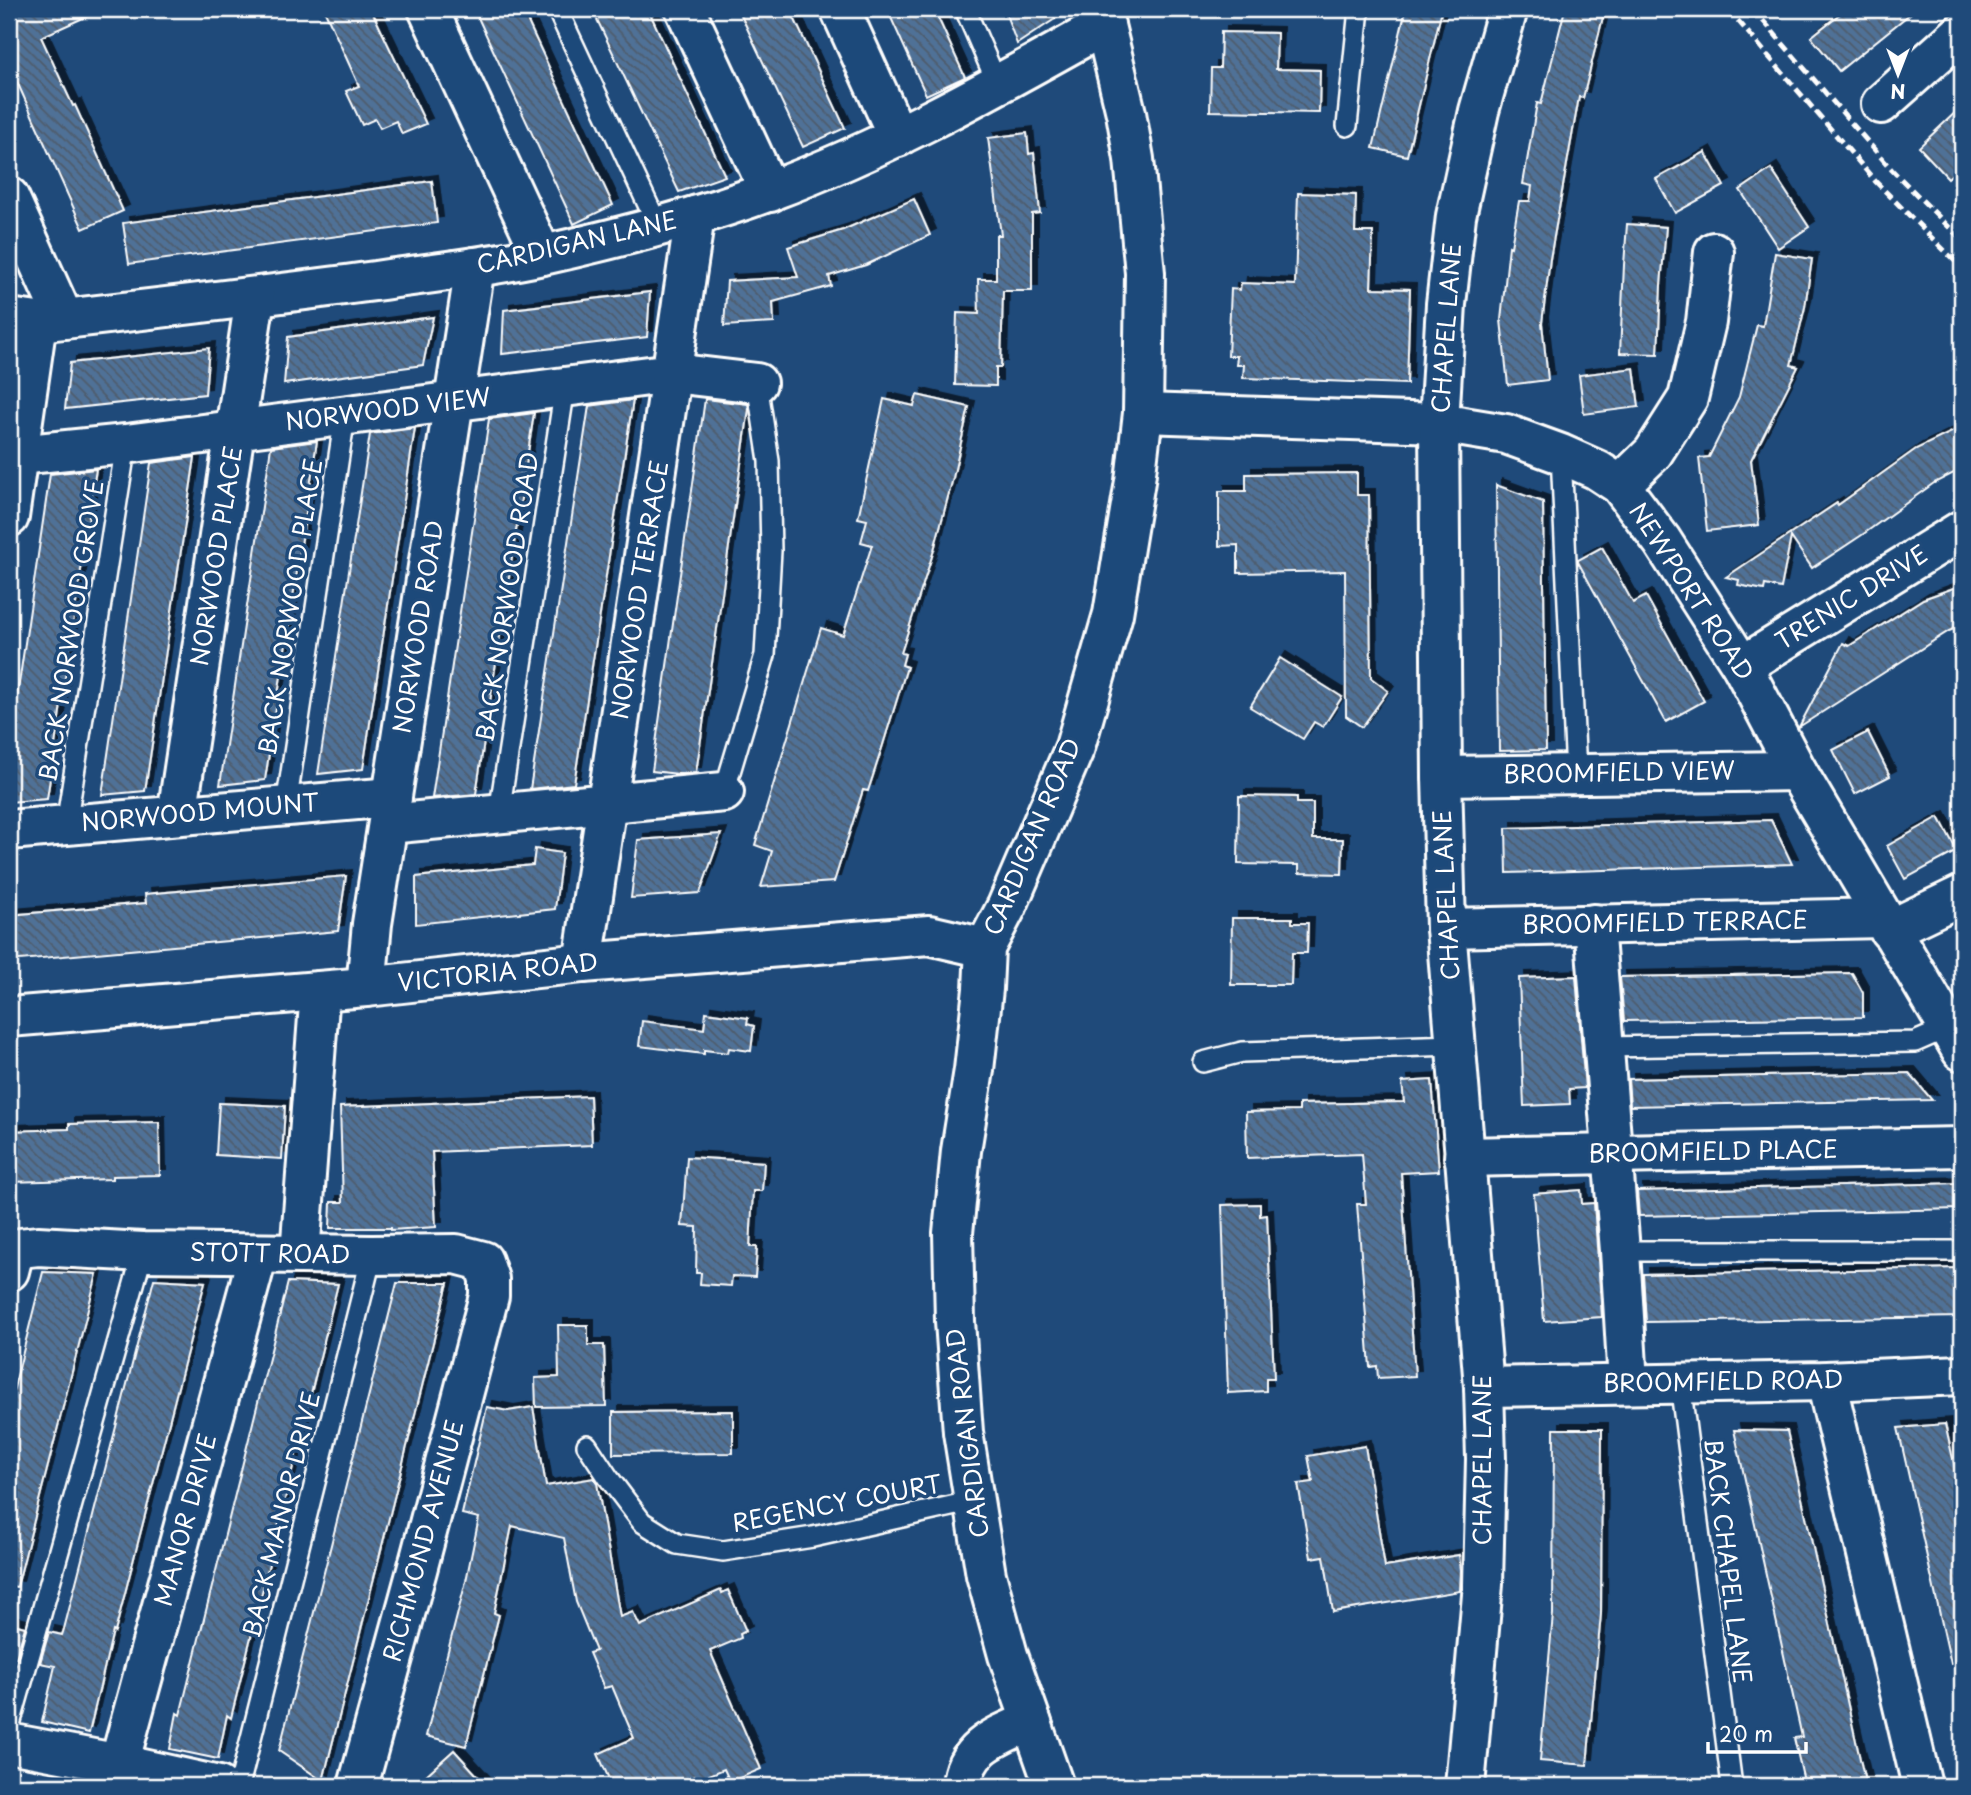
<svg xmlns="http://www.w3.org/2000/svg" width="1971" height="1795" font-family="'Playpen Sans',sans-serif">
<style>
.building{fill:url(#building-back-hatch);stroke:#fff;stroke-width:2;filter:url(#shadow)}
.lines{fill:none;stroke-linecap:round;stroke-linejoin:round}
.lane-casing{stroke:#fff;stroke-width:24}
.street-casing{stroke:#fff;stroke-width:44}
.secondary-casing{stroke:#fff;stroke-width:44}
.lane{stroke:#1f4a7a;stroke-width:19}
.street{stroke:#1f4a7a;stroke-width:38}
.secondary{stroke:#1f4a7a;stroke-width:38}
.rail{stroke:#fff;stroke-width:5;stroke-dasharray:10 5;stroke-linecap:butt}
.labels{text-anchor:middle;stroke-width:7;stroke-linejoin:round;paint-order:stroke}
.street-label{font-size:24px;fill:#fff;stroke:#1f4a7a}
</style>
<defs>
<pattern id="building-back-hatch" width="6" height="6" patternUnits="userSpaceOnUse" patternTransform="scale(1.75)"><rect width="6" height="6" fill="#507197"/><path d="M-1 5l2 2M0 0l6 6M5-1l2 2" fill="none" stroke="#4e5b6a"/></pattern>
<filter id="shadow"><feDropShadow dx="6" dy="-6" stdDeviation="0" flood-color="#0009"/></filter>
</defs>
<rect width="100%" height="100%" fill="#1f4a7a"/>
<filter id="ink" filterUnits="userSpaceOnUse"><feTurbulence type="fractalNoise" baseFrequency=".0143" numOctaves="2"/><feDisplacementMap in="SourceGraphic" scale="14" xChannelSelector="R" yChannelSelector="G"/><feConvolveMatrix kernelMatrix="1 2 1 2 8 2 1 2 1" color-interpolation-filters="sRGB"/></filter>
<g filter="url(#ink)">
<!-- building -->
<g class="building">
<path d="M9,9H103L41,37L73,106L75,105L123,211L83,229L9,64Z"/>
<path d="M324,9H371L426,124L402,134L396,121L380,128L375,119L362,125L346,91L359,86Z"/>
<path d="M474,9H522L613,205L574,224Z"/>
<path d="M592,9H648L725,176L679,192Z"/>
<path d="M738,9H790L845,128L803,147Z"/>
<path d="M887,9H934L965,77L926,95Z"/>
<path d="M1004,9H1070L1017,44Z"/>
<path d="M1406,9H1442L1407,156L1373,148Z"/>
<path d="M1565,9H1605L1583,98L1579,97L1550,259L1542,323L1548,380L1508,385L1501,320L1509,246L1511,247L1519,201H1530L1532,186L1523,184L1537,103L1541,104Z"/>
<path d="M1846,9H1916L1839,71L1811,37Z"/>
<path d="M1221,32L1277,33L1276,69L1320,70L1319,113L1210,111L1211,68H1220Z"/>
<path d="M1962,106V165L1948,178L1919,147Z"/>
<path d="M1027,133L1029,154L1034,153L1040,213L1032,214V291H1003L1001,367H996V386L955,385L957,313L979,314L978,279H996V235H1001L988,138Z"/>
<path d="M1705,152L1724,186L1675,213L1656,179Z"/>
<path d="M1771,169L1809,227L1778,248L1740,190Z"/>
<path d="M432,181L437,223L129,264L123,223Z"/>
<path d="M1298,193L1356,195L1355,232H1373L1371,288L1410,289L1407,384L1243,378L1244,365H1236L1237,356H1228L1231,289L1240,290L1241,283L1295,285Z"/>
<path d="M914,199L930,235L866,265L829,276L831,286L773,302L774,323L724,326L727,281L798,277L788,247L843,230Z"/>
<path d="M1627,224L1666,227L1661,285L1658,354L1620,353L1624,265Z"/>
<path d="M1775,253L1812,259L1805,307L1791,365L1798,367L1751,460L1759,525L1707,531L1699,458L1709,457L1739,397L1757,325L1763,326Z"/>
<path d="M650,292L647,337L502,354L504,310Z"/>
<path d="M433,317L423,365L284,384L288,337Z"/>
<path d="M209,348L205,394L65,409L70,363Z"/>
<path d="M1634,368L1639,407L1584,414L1579,375Z"/>
<path d="M917,395L969,407L953,478L934,550L901,653L905,654L902,665L907,667L882,748L868,791L863,790L834,882L761,887L772,851L755,845L821,628L843,635L872,545L861,542L867,520L858,518L884,399L914,406Z"/>
<path d="M705,399L748,404L749,409L696,773L678,774L652,771Z"/>
<path d="M633,400L574,784L530,789L589,406Z"/>
<path d="M534,413L476,794L432,798L489,419Z"/>
<path d="M1962,427V469L1934,483L1862,535L1812,568L1791,537L1781,588L1765,585L1764,590L1738,585L1739,580L1726,577L1837,503L1838,505L1916,449Z"/>
<path d="M415,428L363,769L318,774L370,434Z"/>
<path d="M317,441L265,780L220,785L271,447Z"/>
<path d="M195,457L145,791L102,795L151,463Z"/>
<path d="M96,469L47,799L9,802V751L50,474Z"/>
<path d="M1357,473V495H1369L1371,678L1388,691L1362,727L1346,716L1345,571L1238,573V545L1219,546V491H1246V474Z"/>
<path d="M1496,485L1543,502L1546,750L1499,751Z"/>
<path d="M1602,547L1633,603L1646,596L1704,701L1666,722L1578,562V560Z"/>
<path d="M1962,585V626L1949,631L1799,727L1843,643L1849,646L1923,599Z"/>
<path d="M1280,658L1342,697L1323,727L1314,722L1303,739L1250,707Z"/>
<path d="M1868,732L1890,776L1855,794L1833,750Z"/>
<path d="M1239,796L1297,797V803H1313V839H1343L1342,874L1299,873V865L1238,864Z"/>
<path d="M1939,817L1957,851L1905,879L1887,846Z"/>
<path d="M1771,820L1792,864L1507,873L1506,828Z"/>
<path d="M721,834L700,893L631,898L638,840Z"/>
<path d="M535,849L562,853L555,909L416,924V877L533,865Z"/>
<path d="M346,876L338,931L9,961V915L146,903L145,894Z"/>
<path d="M1232,918H1292V923H1308L1307,953H1292L1291,985H1231Z"/>
<path d="M1852,973L1863,993V1017L1624,1021L1620,977Z"/>
<path d="M1576,976L1585,1088L1569,1089L1570,1104L1524,1106L1519,978Z"/>
<path d="M706,1012L748,1018L747,1024L754,1026L751,1051L729,1048L728,1053L704,1050V1054L639,1046L642,1021L704,1029Z"/>
<path d="M1909,1073L1932,1100L1630,1106L1628,1079Z"/>
<path d="M1432,1080L1439,1171L1401,1173L1415,1376L1378,1378L1377,1366L1370,1367L1357,1204H1366L1362,1154L1247,1158L1246,1112L1299,1111V1104L1404,1102L1402,1082Z"/>
<path d="M590,1096L592,1145L432,1152L436,1227L391,1230V1228H330L331,1202H343L340,1107Z"/>
<path d="M219,1103L285,1106L282,1159L216,1155Z"/>
<path d="M159,1122L160,1175L112,1176V1179L9,1182V1131L69,1129V1124Z"/>
<path d="M687,1157L764,1162L762,1191H753L750,1247H757L755,1277L732,1276L731,1286L700,1284L701,1273H696L697,1227L682,1226Z"/>
<path d="M1962,1183V1209L1639,1216L1637,1191Z"/>
<path d="M1581,1190L1582,1204L1594,1203L1602,1317L1544,1321L1534,1194Z"/>
<path d="M1260,1204V1216L1267,1215L1274,1378H1266V1391L1228,1393L1222,1205Z"/>
<path d="M1962,1268V1317L1646,1322L1643,1274Z"/>
<path d="M43,1272L97,1274L17,1587L9,1586V1408Z"/>
<path d="M154,1279L205,1282L115,1632L113,1631L89,1733L42,1722L55,1666L40,1663L49,1632L62,1635L64,1629Z"/>
<path d="M288,1282L338,1284L231,1718L227,1715L218,1759L170,1749L177,1713L180,1715Z"/>
<path d="M397,1283H448L323,1781L279,1751Z"/>
<path d="M558,1325H588V1345H604L606,1406L536,1407L535,1378L559,1377Z"/>
<path d="M487,1407L508,1411L533,1407L546,1486L594,1478L597,1483L620,1617L633,1612L640,1626L721,1590L722,1593L728,1590L746,1631L740,1634L741,1638L710,1651L761,1769L730,1782L724,1769L697,1780L695,1776L671,1786H612L598,1754L634,1738L612,1686L604,1688L589,1653L596,1651L576,1602L564,1538L512,1526L494,1613L499,1615L466,1746L426,1736L466,1581L479,1518L462,1514Z"/>
<path d="M733,1411V1453L613,1454V1412Z"/>
<path d="M1945,1424L1962,1498V1663L1951,1664L1898,1428Z"/>
<path d="M1554,1429H1602L1601,1614L1587,1765L1540,1761L1553,1614Z"/>
<path d="M1734,1430L1787,1431L1866,1786H1805L1794,1738L1802,1737Z"/>
<path d="M1365,1446L1385,1567L1459,1555L1461,1570L1460,1591L1333,1612L1324,1556L1311,1558L1298,1484L1313,1482L1308,1456Z"/>
<path d="M9,1623L25,1627L16,1658L9,1656Z"/>
<path d="M454,1750L487,1786H414Z"/>
</g>
<g class="lines">
<defs>
<g id="lane">
<path d="M557,9L658,226"/>
<path d="M965,9L998,85"/>
<path d="M1347,126L1359,9"/>
<path d="M1561,454L1576,774"/>
<path d="M724,792L765,655L771,551L769,461L757,383"/>
<path d="M286,806L345,416"/>
<path d="M499,813L565,387"/>
<path d="M66,825L126,444"/>
<path d="M1604,1047L1915,1042L1947,1028"/>
<path d="M1203,1062L1242,1052L1455,1045"/>
<path d="M1620,1251H1962"/>
<path d="M1680,1383L1732,1786"/>
<path d="M587,1445L608,1477L642,1522L677,1544L723,1551L813,1537L974,1501"/>
<path d="M9,1728L143,1252"/>
<path d="M239,1786L372,1255"/>
</g>
<g id="street">
<path d="M428,9L542,255"/>
<path d="M685,9L770,192"/>
<path d="M840,9L898,137"/>
<path d="M1881,104L1962,32"/>
<path d="M9,197L64,319"/>
<path d="M9,318L37,322L64,319C168,307 271,295 375,281C431,273 488,267 543,255C619,238 697,218 770,191C887,148 996,86 1105,25"/>
<path d="M1143,413L1439,423L1506,434L1561,454L1597,470L1620,485L1662,541L1742,666L1797,771L1962,1051"/>
<path d="M18,455L126,444L672,373L757,383"/>
<path d="M1620,485L1653,453L1688,398L1706,322L1714,252"/>
<path d="M9,517L37,322"/>
<path d="M1742,666L1962,530"/>
<path d="M1442,776L1797,771"/>
<path d="M177,815L255,298"/>
<path d="M388,824L724,792"/>
<path d="M9,830L392,797"/>
<path d="M1594,924L1620,1251L1628,1383"/>
<path d="M1446,928L1883,918"/>
<path d="M1889,930L1962,895"/>
<path d="M583,963L695,216"/>
<path d="M366,987L372,924L475,267"/>
<path d="M1464,1157L1962,1147"/>
<path d="M300,1254L320,991"/>
<path d="M9,1271L12,1259L20,1248L38,1246L143,1252L372,1255L456,1254L483,1261L489,1279V1296L417,1570L358,1786"/>
<path d="M1826,1381L1922,1786"/>
<path d="M1484,1387L1826,1381L1962,1375"/>
<path d="M9,1743L120,1764L219,1786"/>
<path d="M113,1786L258,1254"/>
<path d="M962,1786C964,1746 1000,1735 1031,1721"/>
<path d="M1465,1786L1483,1584L1486,1459L1484,1387L1446,928L1442,776L1439,423L1446,304L1456,216L1479,111L1508,9"/>
</g>
<g id="secondary">
<path d="M9,1017L366,987L583,963L929,935L985,948"/>
<path d="M1054,1786L1008,1655L986,1575L963,1432L961,1405L955,1321L953,1233L961,1151L974,1070L983,989L985,948L1007,906L1075,747L1113,614L1135,481L1143,413L1145,273L1134,159L1126,113L1101,9"/>
</g>
</defs>
<!-- lane casing -->
<use href="#lane" class="lane-casing"/>
<!-- street casing -->
<use href="#street" class="street-casing"/>
<!-- secondary casing -->
<use href="#secondary" class="secondary-casing"/>
<!-- lane -->
<use href="#lane" class="lane"/>
<!-- street -->
<use href="#street" class="street"/>
<!-- secondary -->
<use href="#secondary" class="secondary"/>
<!-- rail -->
<g class="rail">
<path d="M1728,9L1876,182L1962,268"/>
<path d="M1753,9L1892,170L1962,240"/>
</g>
</g>
</g>
<g class="labels">
<!-- street labels -->
<g class="street-label">
<text transform="translate(577 243) rotate(-13)" y="8">CARDIGAN LANE</text>
<text transform="translate(1447 328) rotate(-86)" y="8">CHAPEL LANE</text>
<text transform="translate(388 410) rotate(-7)" y="8">NORWOOD VIEW</text>
<text transform="translate(217 556) rotate(-81)" y="8">NORWOOD PLACE</text>
<text transform="translate(640 590) rotate(-81)" y="8">NORWOOD TERRACE</text>
<text transform="translate(1691 592) rotate(57)" y="8">NEWPORT ROAD</text>
<text transform="translate(508 597) rotate(-81)" y="8">BACK NORWOOD ROAD</text>
<text transform="translate(1852 598) rotate(-32)" y="8">TRENIC DRIVE</text>
<text transform="translate(291 607) rotate(-81)" y="8">BACK NORWOOD PLACE</text>
<text transform="translate(419 627) rotate(-81)" y="8">NORWOOD ROAD</text>
<text transform="translate(72 631) rotate(-81)" y="8">BACK NORWOOD GROVE</text>
<text transform="translate(1619 773) rotate(-1)" y="8">BROOMFIELD VIEW</text>
<text transform="translate(200 813) rotate(-5)" y="8">NORWOOD MOUNT</text>
<text transform="translate(1033 837) rotate(-67)" y="8">CARDIGAN ROAD</text>
<text transform="translate(1447 895) rotate(-93)" y="8">CHAPEL LANE</text>
<text transform="translate(1665 923) rotate(-1)" y="8">BROOMFIELD TERRACE</text>
<text transform="translate(498 973) rotate(-6)" y="8">VICTORIA ROAD</text>
<text transform="translate(1713 1152) rotate(-1)" y="8">BROOMFIELD PLACE</text>
<text transform="translate(270 1254) rotate(1)" y="8">STOTT ROAD</text>
<text transform="translate(1723 1382) rotate(-1)" y="8">BROOMFIELD ROAD</text>
<text transform="translate(968 1433) rotate(-97)" y="8">CARDIGAN ROAD</text>
<text transform="translate(1483 1460) rotate(-90)" y="8">CHAPEL LANE</text>
<text transform="translate(837 1504) rotate(-11)" y="8">REGENCY COURT</text>
<text transform="translate(282 1515) rotate(-76)" y="8">BACK MANOR DRIVE</text>
<text transform="translate(186 1520) rotate(-75)" y="8">MANOR DRIVE</text>
<text transform="translate(424 1541) rotate(-75)" y="8">RICHMOND AVENUE</text>
<text transform="translate(1727 1561) rotate(83)" y="8">BACK CHAPEL LANE</text>
</g>
</g>
<!-- margin -->
<rect width="1971" height="1795" fill="none" stroke="#1f4a7a" stroke-width="35"/>
<rect x="18" y="18" width="1936" height="1760" fill="none" stroke="#fff" stroke-width="2.5" filter="url(#ink)"/>
<!-- north arrow -->
<g transform="translate(1898 74) rotate(180)" stroke="#1f4a7a" stroke-width="5" paint-order="stroke">
<path d="M0-5L12 26L0 18L-12 26Z" fill="#ffffff"/>
<text y="-10" font-size="19" font-weight="bold" text-anchor="middle" fill="#ffffff">N</text>
</g>
<!-- scale -->
<path d="M1708 1742v10h98v-10" fill="none" stroke="#ffffff" stroke-width="3.5"/>
<text x="1719" y="1742" font-size="21" fill="#ffffff" stroke="#1f4a7a" stroke-width="5" paint-order="stroke">20 m</text>
</svg>
